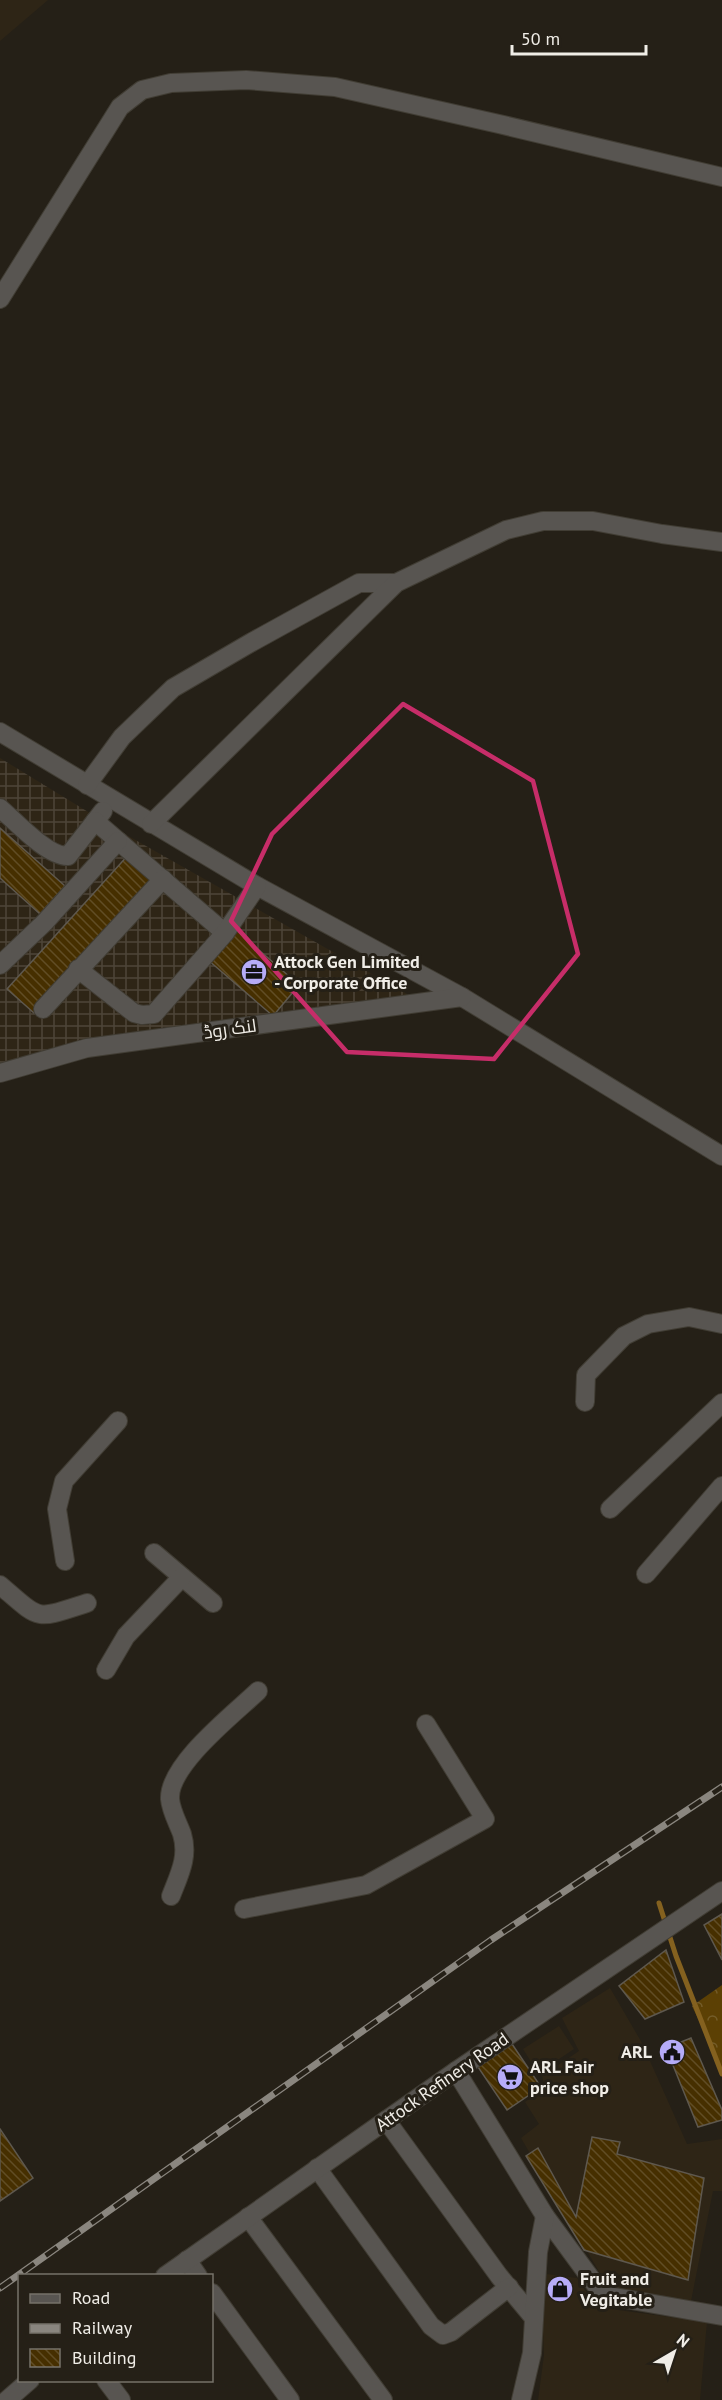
<svg xmlns="http://www.w3.org/2000/svg" width="722" height="2400" font-family="'PT Sans',Cairo,sans-serif">
<style>
.built{fill:#2e2516}
.industrial{fill:url(#industrial-grid)}
.park{fill:url(#park-crowns)}
.lines{fill:none;stroke-linecap:round;stroke-linejoin:round}
.stream{stroke:#84611f;stroke-width:5}
.building{fill:url(#building-back-hatch);stroke:#5e584e;stroke-width:1.5}
.minor-casing{stroke:#413d34;stroke-width:20}
.minor{stroke:#585551;stroke-width:18}
.rail-casing{stroke:#8a867f;stroke-width:7}
.rail{stroke:#252017;stroke-width:4.5;stroke-dasharray:14;stroke-linecap:butt}
.marked{fill:none;stroke:#c72d69;stroke-width:4.5;stroke-linejoin:round}
.labels{text-anchor:middle;stroke-width:6;stroke-linejoin:round;paint-order:stroke}
.poi-label{font-size:18px;font-weight:bold;fill:#f0ede7;stroke:#252017;text-anchor:start}
.street-label{font-size:18px;fill:#f0ede7;stroke:#252017}
</style>
<defs>
<pattern id="industrial-grid" width="8" height="8" patternUnits="userSpaceOnUse" patternTransform="scale(1.5)"><rect width="8" height="8" fill="#2e2516"/><path d="M0 4h8M4 0v8" fill="none" stroke="#4d4538"/></pattern>
<pattern id="park-crowns" width="20" height="18" patternUnits="userSpaceOnUse" patternTransform="scale(1.5)"><rect width="20" height="18" fill="#5c4004"/><path d="M2 6a3 3 0 1 1 6 0M12 15a3 3 0 1 1 6 0" fill="none" stroke="#745c29"/></pattern>
<pattern id="building-back-hatch" width="6" height="6" patternUnits="userSpaceOnUse" patternTransform="scale(1.5)"><rect width="6" height="6" fill="#462f00"/><path d="M-1 5l2 2M0 0l6 6M5-1l2 2" fill="none" stroke="#614d25"/></pattern>
</defs>
<rect width="100%" height="100%" fill="#252017"/>
<!-- built -->
<g class="built">
<path d="M0,0H48L0,41Z"/>
<path d="M610,1988L642,2043L687,2144L722,2139V2191H713L691,2301L608,2287L521,2138L539,2124L525,2102L545,2088L542,2076L579,2051L562,2018Z"/>
<path d="M559,2026L574,2049L538,2073L523,2049Z"/>
<path d="M547,2274L577,2278L596,2307L707,2322L700,2400H538L544,2355L542,2310Z"/>
</g>
<!-- industrial -->
<path class="industrial" d="M0,758L116,829L416,999L0,1063Z"/>
<!-- park -->
<path class="park" d="M722,1985V2069L692,2006Z"/>
<g class="lines">
<!-- stream -->
<path class="stream" d="M659,1903L676,1956L722,2074"/>
</g>
<!-- building -->
<g class="building">
<path d="M0,828L65,886L40,914L0,878Z"/>
<path d="M130,853L157,878L34,1013L7,989Z"/>
<path d="M235,929L299,985L273,1016L208,960Z"/>
<path d="M722,1914V1960L704,1925Z"/>
<path d="M666,1950L684,2002L645,2019L619,1986Z"/>
<path d="M691,2038L722,2110V2120L698,2127L666,2048Z"/>
<path d="M512,2044L541,2087L507,2110L478,2067Z"/>
<path d="M0,2129L33,2178L0,2201Z"/>
<path d="M592,2137L620,2142L617,2154L704,2178L688,2280L584,2250L526,2156L538,2148L576,2217Z"/>
</g>
<g class="lines">
<defs>
<g id="minor">
<path d="M0,299L120,107L142,90L171,83L246,80L335,87L499,124L722,177"/>
<path d="M0,732L257,886L462,997L722,1156"/>
<path d="M87,785L122,737L173,688L252,642L359,583H396"/>
<path d="M0,808C15,821 48,857 68,856L103,811"/>
<path d="M95,821L225,933"/>
<path d="M151,824L396,583L506,530L543,521H593L662,534L722,542"/>
<path d="M0,965L45,922L118,841"/>
<path d="M78,969L134,1013L142,1015L154,1014L225,933L257,886"/>
<path d="M43,1009L163,879"/>
<path d="M0,1073L87,1048L462,997"/>
<path d="M585,1402L586,1375L624,1336L648,1324L689,1317L722,1324"/>
<path d="M610,1509L722,1403"/>
<path d="M154,1553L213,1603"/>
<path d="M65,1561L57,1509L64,1481L118,1421"/>
<path d="M646,1574L722,1486"/>
<path d="M0,1585C42,1621 34,1620 87,1603"/>
<path d="M106,1670L126,1636L182,1577"/>
<path d="M171,1896C179,1875 189,1857 182,1834C178,1823 171,1811 170,1799C168,1765 235,1713 258,1691"/>
<path d="M244,1909L366,1885L485,1819L426,1724"/>
<path d="M456,2071L545,2216L603,2295L722,2316"/>
<path d="M386,2120L499,2276L534,2318"/>
<path d="M317,2168L431,2326L443,2335L451,2332L509,2287"/>
<path d="M248,2217L383,2400"/>
<path d="M187,2260L198,2276"/>
<path d="M165,2276L456,2071L722,1891"/>
<path d="M212,2293L290,2400"/>
<path d="M106,2380L121,2400"/>
<path d="M7,2400L30,2380"/>
<path d="M521,2400L532,2353L538,2252L545,2216"/>
</g>
</defs>
<!-- minor casing -->
<use href="#minor" class="minor-casing"/>
<!-- minor -->
<use href="#minor" class="minor"/>
<defs>
<path id="rail" d="M0,2288L491,1940L722,1787"/>
</defs>
<!-- rail casing -->
<use href="#rail" class="rail-casing"/>
<!-- rail -->
<use href="#rail" class="rail"/>
</g>
<!-- marked area -->
<path class="marked" d="M403,704L533,781L578,954L494,1059L347,1052L231,921L272,834Z"/>
<!-- icons -->
<defs>
<symbol id="office-disc" viewBox="-11 -11 22 22"><circle r="9.5" fill="#b6acf8" stroke="#252017"/><path d="M-6-3h4V-5.5h4V-3h4V5H-6ZM-1-4.5V-3h2v-1.5ZM-6 0V1H6V0Z" fill="#111"/></symbol>
<symbol id="civic-disc" viewBox="-11 -11 22 22"><circle r="9.5" fill="#b6acf8" stroke="#252017"/><path d="M-.6-6.5H3V-4.5H.6V-3L4-1V1h2V6H-6V1h2V-1L-.6-3ZM-1.2 2.5V6h2.4V2.5Z" fill="#111"/></symbol>
<symbol id="supermarket-disc" viewBox="-11 -11 22 22"><circle r="9.5" fill="#b6acf8" stroke="#252017"/><path d="M-6-5.5h2.5l.6 2H6L4.5 2H-2.5L-4.4-4H-6ZM-1.5 3.2a1.3 1.3 0 1 0 .1 0ZM3 3.2a1.3 1.3 0 1 0 .1 0Z" fill="#111"/></symbol>
<symbol id="shop-disc" viewBox="-11 -11 22 22"><circle r="9.5" fill="#b6acf8" stroke="#252017"/><path d="M-5-2.5h2.3a2.7 3.5 0 0 1 5.4 0H5L5.5 6h-11ZM-1.5-2.5h3a1.5 2.3 0 0 0-3 0Z" fill="#111"/></symbol>
</defs>
<g fill-rule="evenodd">
<use href="#office-disc" x="239" y="957" width="30" height="30"/>
<use href="#civic-disc" x="657" y="2037" width="30" height="30"/>
<use href="#supermarket-disc" x="495" y="2062" width="30" height="30"/>
<use href="#shop-disc" x="545" y="2274" width="30" height="30"/>
</g>
<g class="labels">
<!-- poi labels -->
<g class="poi-label">
<text x="274" y="968">Attock Gen Limited<tspan x="274" dy="21">- Corporate Office</tspan></text>
<text x="652" y="2058" text-anchor="end">ARL</text>
<text x="530" y="2073">ARL Fair<tspan x="530" dy="21">price shop</tspan></text>
<text x="580" y="2285">Fruit and<tspan x="580" dy="21">Vegitable</tspan></text>
</g>
<!-- street labels -->
<g class="street-label">
<text transform="translate(230 1029) rotate(-8)" y="6">لنک روڈ</text>
<text transform="translate(442 2082) rotate(-35)" y="6">Attock Refinery Road</text>
</g>
</g>
<!-- legend -->
<rect x="18" y="2274" width="195" height="108" fill="#252017" stroke="#76726a" stroke-width="1.5"/>
<rect x="30" y="2294" width="30" height="9" fill="#585551" stroke="#76726a" stroke-width="1.5"/>
<text x="72" y="2304" font-size="18" fill="#f0ede7">Road</text>
<rect x="30" y="2324" width="30" height="9" fill="#8a867f" stroke="#76726a" stroke-width="1.5"/>
<text x="72" y="2334" font-size="18" fill="#f0ede7">Railway</text>
<rect x="30" y="2349" width="30" height="18" fill="url(#building-back-hatch)" stroke="#76726a" stroke-width="1.5"/>
<text x="72" y="2364" font-size="18" fill="#f0ede7">Building</text>
<!-- north arrow -->
<g transform="translate(674 2352) rotate(39)" stroke="#252017" stroke-width="4.5" paint-order="stroke">
<path d="M0-4.5L10 22L0 15L-10 22Z" fill="#f0ede7"/>
<text y="-9" font-size="16" font-weight="bold" text-anchor="middle" fill="#f0ede7">N</text>
</g>
<!-- scale -->
<path d="M512 45v9h134v-9" fill="none" stroke="#f0ede7" stroke-width="3"/>
<text x="521" y="45" font-size="18" fill="#f0ede7" stroke="#252017" stroke-width="4.5" paint-order="stroke">50 m</text>
</svg>
